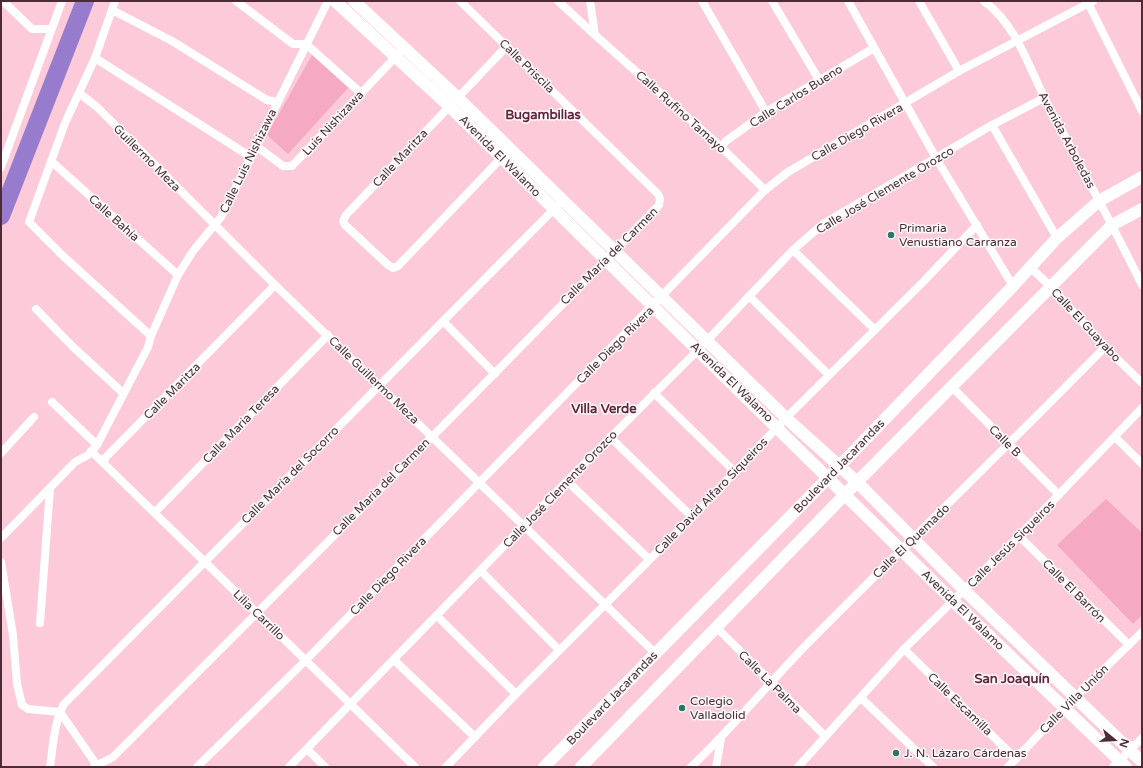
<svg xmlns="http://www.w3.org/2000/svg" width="1143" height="768" font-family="'Varela Round',sans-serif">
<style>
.park{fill:#f6a9c2}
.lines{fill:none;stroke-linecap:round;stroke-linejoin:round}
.river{stroke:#977ccd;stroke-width:18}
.street{stroke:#fff;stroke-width:8}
.secondary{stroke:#fff;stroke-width:12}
.poi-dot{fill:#307467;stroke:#fbfbfb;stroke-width:1.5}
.labels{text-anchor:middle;stroke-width:3;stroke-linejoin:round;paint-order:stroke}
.street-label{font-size:12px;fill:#4c2b37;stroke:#fbfbfb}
.poi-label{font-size:12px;fill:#4c2b37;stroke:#fbfbfb;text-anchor:start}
.neighbourhood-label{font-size:13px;font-weight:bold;fill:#65223d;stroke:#fbfbfb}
</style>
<rect width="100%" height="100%" fill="#fdcad9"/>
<!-- park -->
<g class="park">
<path d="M312,55L348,88L288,154L267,135Z"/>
<path d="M1106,499L1142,533V615L1133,624L1057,545Z"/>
</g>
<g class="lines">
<!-- river -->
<path class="river" d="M1,216L85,1"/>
<!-- street -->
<g class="street">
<path d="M3,1L32,29H50"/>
<path d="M115,1L95,58L65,123L29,222L62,255L151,336"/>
<path d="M236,1L293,44H306L361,93"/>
<path d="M558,1L595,35"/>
<path d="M590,1L595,35L721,147L765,190"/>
<path d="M702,1L766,112"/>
<path d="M772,1L819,80"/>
<path d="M848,1L936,158L1013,286"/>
<path d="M919,1L959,71"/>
<path d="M984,1C1018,27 1028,66 1047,103C1079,163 1112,224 1142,285"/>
<path d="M1087,1L1142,111"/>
<path d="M112,10L172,41L267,100L277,102"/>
<path d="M95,58L251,157"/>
<path d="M79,93L97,107L275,285L655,653"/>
<path d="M992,125L1057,238"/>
<path d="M256,146L283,166H292L404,48"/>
<path d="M721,147L726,141L766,112L874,48"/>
<path d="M505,154L398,266L393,268L388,265L345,225L343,221L346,215L507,46"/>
<path d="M51,161L178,275"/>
<path d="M1,167L62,1"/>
<path d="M793,250L875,330"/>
<path d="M1030,267L1051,287L1105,347L1142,383"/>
<path d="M749,296L829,375"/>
<path d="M36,309L72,346L123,393"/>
<path d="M444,322L495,374"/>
<path d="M951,386L1059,495"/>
<path d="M654,393L735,472"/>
<path d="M52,402L97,445"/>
<path d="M610,437L692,517"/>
<path d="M1115,437L1142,464"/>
<path d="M91,451L415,767"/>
<path d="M1,453L34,417"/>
<path d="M104,462L105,458L275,285"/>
<path d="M567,481L649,559"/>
<path d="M155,512L328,335"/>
<path d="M1019,536L1129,645"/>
<path d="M1,538L75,462L88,455L97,445L148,347L151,336L178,275L193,251L221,217L328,1"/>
<path d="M1,562L13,635L17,684L22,705L28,709L60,712L98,767"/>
<path d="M481,571L559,650"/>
<path d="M437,616L516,694"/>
<path d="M40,623L50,488"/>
<path d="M716,627L825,736"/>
<path d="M904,649L1016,759"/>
<path d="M394,660L475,737"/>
<path d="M861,698L933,767"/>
<path d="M307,749L325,767"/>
<path d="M50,767C53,746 54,722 64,704L557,206"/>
<path d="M94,767L113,757C296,574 479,391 659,205L660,199L658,194L460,1"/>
<path d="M197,767L306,660L765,190L788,172L959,71L1093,1"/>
<path d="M289,767L567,481L698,350L793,250L823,224L992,125L1044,98"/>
<path d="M446,767L516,694L692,517L786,418L924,281L977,225"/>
<path d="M691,767C732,728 768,684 807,644C906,544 1007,447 1105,347"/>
<path d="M716,767L721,738"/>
<path d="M798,767L904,649L1019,536L1142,408"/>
<path d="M1008,767L1065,707L1142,632"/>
<path d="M1113,767L1142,738"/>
</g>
<!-- secondary -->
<g class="secondary">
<path d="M335,1L449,106L953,601L1126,767"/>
<path d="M354,1L457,97L786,418L857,482L964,590L1142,762"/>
<path d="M544,767L828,478L1013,286L1057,238L1099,201L1142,177"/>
<path d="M581,767L857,482L1106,231L1112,225L1142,209"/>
</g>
</g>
<!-- markers -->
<g class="poi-dot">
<circle cx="891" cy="235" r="4"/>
<circle cx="682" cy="708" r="4"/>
<circle cx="896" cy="753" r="4"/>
</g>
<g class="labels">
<!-- street labels -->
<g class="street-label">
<text transform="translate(527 66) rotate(44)" y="4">Calle Priscila</text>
<text transform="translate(796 96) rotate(-32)" y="4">Calle Carlos Bueno</text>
<text transform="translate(681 112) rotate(42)" y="4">Calle Rufino Tamayo</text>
<text transform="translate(333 123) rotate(-47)" y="4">Luis Nishizawa</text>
<text transform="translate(857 132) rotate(-30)" y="4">Calle Diego Rivera</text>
<text transform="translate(1067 140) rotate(62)" y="4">Avenida Arboledas</text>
<text transform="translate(500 156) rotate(45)" y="4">Avenida El Walamo</text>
<text transform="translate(147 158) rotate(45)" y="4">Guillermo Meza</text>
<text transform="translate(400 158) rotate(-47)" y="4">Calle Maritza</text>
<text transform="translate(248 161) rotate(-64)" y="4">Calle Luis Nishizawa</text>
<text transform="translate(885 190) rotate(-31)" y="4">Calle José Clemente Orozco</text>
<text transform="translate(114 218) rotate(42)" y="4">Calle Bahía</text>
<text transform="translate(609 256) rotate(-45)" y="4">Calle María del Carmen</text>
<text transform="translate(1086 325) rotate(47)" y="4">Calle El Guayabo</text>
<text transform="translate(615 345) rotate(-45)" y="4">Calle Diego Rivera</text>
<text transform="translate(374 380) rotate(44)" y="4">Calle Guillermo Meza</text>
<text transform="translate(732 382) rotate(44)" y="4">Avenida El Walamo</text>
<text transform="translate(172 391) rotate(-45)" y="4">Calle Maritza</text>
<text transform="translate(241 424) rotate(-46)" y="4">Calle María Teresa</text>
<text transform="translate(1005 441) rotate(45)" y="4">Calle B</text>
<text transform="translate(839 466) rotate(-46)" y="4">Boulevard Jacarandas</text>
<text transform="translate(290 475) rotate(-45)" y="4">Calle María del Socorro</text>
<text transform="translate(381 487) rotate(-45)" y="4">Calle María del Carmen</text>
<text transform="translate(560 489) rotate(-46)" y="4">Calle José Clemente Orozco</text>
<text transform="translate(711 496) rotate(-46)" y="4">Calle David Alfaro Siqueiros</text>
<text transform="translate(911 541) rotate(-44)" y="4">Calle El Quemado</text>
<text transform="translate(1011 544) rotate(-45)" y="4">Calle Jesús Siqueiros</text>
<text transform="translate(388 576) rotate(-46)" y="4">Calle Diego Rivera</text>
<text transform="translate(1074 591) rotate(45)" y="4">Calle El Barrón</text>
<text transform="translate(963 610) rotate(44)" y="4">Avenida El Walamo</text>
<text transform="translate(259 615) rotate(44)" y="4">Lilia Carrillo</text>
<text transform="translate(770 682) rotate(45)" y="4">Calle La Palma</text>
<text transform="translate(612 698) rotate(-46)" y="4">Boulevard Jacarandas</text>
<text transform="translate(1074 699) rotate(-45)" y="4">Calle Villa Unión</text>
<text transform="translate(960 704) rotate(44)" y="4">Calle Escamilla</text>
</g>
<!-- poi labels -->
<g class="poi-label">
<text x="899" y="232">Primaria<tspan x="899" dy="14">Venustiano Carranza</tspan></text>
<text x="690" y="705">Colegio<tspan x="690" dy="14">Valladolid</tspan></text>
<text x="904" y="757">J. N. Lázaro Cárdenas</text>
</g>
<!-- neighbourhood labels -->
<g class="neighbourhood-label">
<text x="543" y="119">Bugambilias</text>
<text x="604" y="413">Villa Verde</text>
<text x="1012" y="683">San Joaquín</text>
</g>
</g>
<!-- border -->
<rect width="1143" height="768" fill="none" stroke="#4c2b37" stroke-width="4"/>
<!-- north arrow -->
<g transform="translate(1115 740) rotate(108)" stroke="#fbfbfb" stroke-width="3" paint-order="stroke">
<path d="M0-3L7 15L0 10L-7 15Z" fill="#4c2b37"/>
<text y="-6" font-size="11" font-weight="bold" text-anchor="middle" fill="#4c2b37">N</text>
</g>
</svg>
